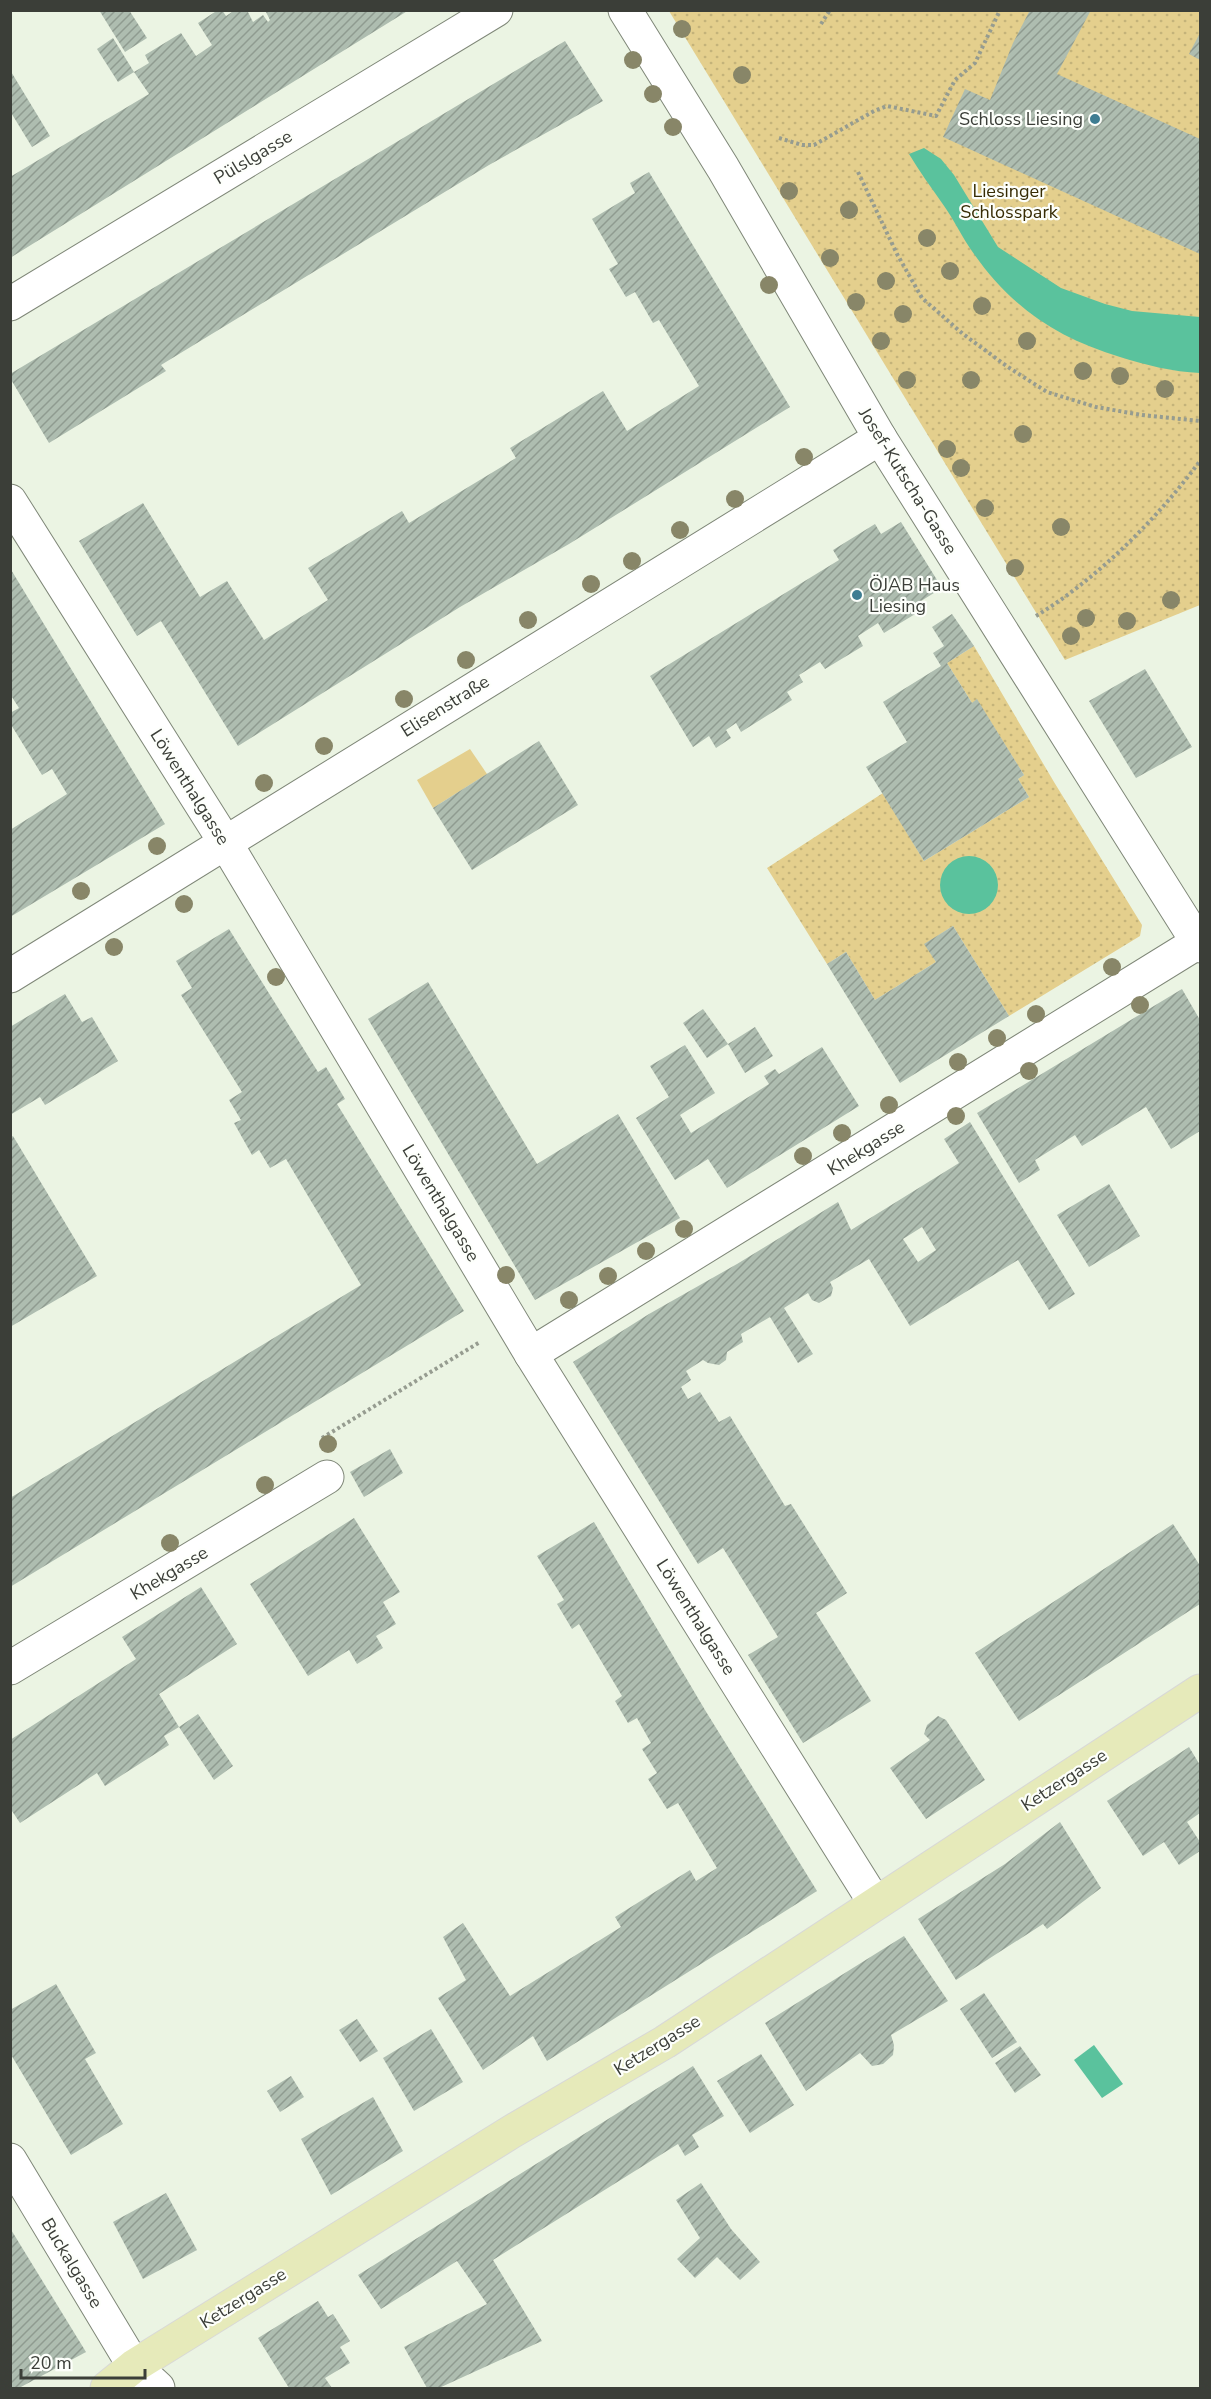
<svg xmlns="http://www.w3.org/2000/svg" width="1211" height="2399" font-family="'Nunito Sans',sans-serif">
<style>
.grass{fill:#e4cf8d}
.park{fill:url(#park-dots)}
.water{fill:#5ac29d}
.building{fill:url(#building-hatch);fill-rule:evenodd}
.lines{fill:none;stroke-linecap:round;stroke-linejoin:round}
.minor-casing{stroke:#7f8778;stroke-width:35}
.major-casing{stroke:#d8d8d7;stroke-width:35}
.path{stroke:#969c90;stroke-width:4;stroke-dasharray:3 3;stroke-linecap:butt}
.minor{stroke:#fff;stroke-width:33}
.major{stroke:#e6eaba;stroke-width:33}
.tree{fill:#888668}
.poi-dot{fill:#3e7d92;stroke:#fdfffb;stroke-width:2}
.labels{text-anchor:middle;stroke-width:4.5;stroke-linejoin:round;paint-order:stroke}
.poi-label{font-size:18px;fill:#3b3e38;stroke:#fdfffb;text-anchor:end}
.street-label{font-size:18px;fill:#3b3e38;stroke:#fdfffb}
.park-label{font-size:18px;fill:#372c04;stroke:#fdfffb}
</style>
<defs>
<pattern id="park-dots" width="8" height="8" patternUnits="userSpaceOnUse" patternTransform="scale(1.5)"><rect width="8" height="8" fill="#e4cf8d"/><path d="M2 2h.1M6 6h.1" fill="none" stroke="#c4b37a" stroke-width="1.8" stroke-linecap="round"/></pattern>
<pattern id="building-hatch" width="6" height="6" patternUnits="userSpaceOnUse" patternTransform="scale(1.5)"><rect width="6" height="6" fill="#aebdb0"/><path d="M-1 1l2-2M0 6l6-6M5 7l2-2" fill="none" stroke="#8f9b90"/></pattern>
</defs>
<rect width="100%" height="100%" fill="#ebf4e3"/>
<!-- grass -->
<path class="grass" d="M470,749L487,774L433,808L417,780Z"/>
<!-- park -->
<g class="park">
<path d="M669,11H1200V605L1065,660Z"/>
<path d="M974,646L1054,782L1142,925L1140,936L1009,1016L953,926L925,944L936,962L875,1000L846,952L827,964L767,868L883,793L924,861L1029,797L1018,779L1024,775L977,700L972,703L947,663Z"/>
</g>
<!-- water -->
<g class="water">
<path d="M924,148L941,159L954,175L998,247L1061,288L1105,304L1132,311L1200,317V373C1173,372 1146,365 1120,357C1057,338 1012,308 974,254C962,238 954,219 942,203C931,187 919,171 909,154Z"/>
<circle cx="969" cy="885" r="29"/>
<path d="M1094,2045L1123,2084L1102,2098L1074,2060Z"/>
</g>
<!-- building -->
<g class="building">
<path d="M99,10H129L147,38L125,52Z"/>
<path d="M218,10H222L226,16L235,10H247L253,22L263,15L268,22L270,20L265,10H409L10,258V177L149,94L134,72L149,63L145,55L181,33L196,56L212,45L198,23Z"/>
<path d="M1030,10H1091L1057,74L1200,139V254L943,137L965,89L990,100L1013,43Z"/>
<path d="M1200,33V60L1189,54Z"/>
<path d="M113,38L134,72L118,82L97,49Z"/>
<path d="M565,41L603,101L489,165L161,365L166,371L49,443L10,378V374Z"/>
<path d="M10,70L50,136L32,147L10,111Z"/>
<path d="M649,172L790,407L569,544L460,607L238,746L161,621L137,636L79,541L143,503L200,597L227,581L264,640L328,600L308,568L402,511L409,523L516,458L510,448L603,391L627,431L699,386L659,320L653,323L635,292L626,297L609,269L618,264L592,219L635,193L630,183Z"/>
<path d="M901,522L942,588L921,601L925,608L884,633L878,623L858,636L863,646L825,669L820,662L799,675L803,682L787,692L792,700L741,732L736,723L726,730L731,738L716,748L709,736L693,747L650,676L839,560L833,550L875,524L881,534Z"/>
<path d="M10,568L165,824L10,917V830L67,794L52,769L42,775L10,723V713L19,708L10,694Z"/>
<path d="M952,614L974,646L947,663L972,703L977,699L1024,775L1018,779L1029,797L924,861L866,767L907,742L883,702L941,666L933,653L944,646L932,627Z"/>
<path d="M1145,669L1192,747L1136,778L1089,701Z"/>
<path d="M539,741L578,805L472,870L433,808Z"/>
<path d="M953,926L1009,1016L900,1083L827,964L846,952L875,1000L936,962L924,944Z"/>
<path d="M229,929L318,1072L326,1067L345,1099L337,1104L464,1311L10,1587V1498L361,1285L286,1159L270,1168L259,1150L252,1155L234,1123L241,1120L229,1100L242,1092L181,995L192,988L176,961Z"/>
<path d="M428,982L537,1164L618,1114L680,1218L535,1300L368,1019Z"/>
<path d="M1182,989L1200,1020V1131L1171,1149L1146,1107L1082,1146L1075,1135L1035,1160L1040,1170L1019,1183L977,1113Z"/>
<path d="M65,994L82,1022L92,1017L118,1061L45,1105L40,1097L10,1115V1027Z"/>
<path d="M703,1009L728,1044L707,1058L683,1023Z"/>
<path d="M755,1027L773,1056L745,1073L728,1044Z"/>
<path d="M685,1045L715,1093L680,1115L691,1133L769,1084L764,1076L775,1069L779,1074L822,1047L859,1106L727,1188L708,1159L675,1180L636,1118L669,1097L650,1066Z"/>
<path d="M970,1122L1075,1294L1049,1310L1018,1260L910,1326L869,1259L830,1282L833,1288L831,1296L819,1303L812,1300L808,1293L784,1308L813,1354L798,1363L770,1317L741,1334L743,1342L727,1352L726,1360L719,1365L708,1363L703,1360L686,1371L691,1380L681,1387L688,1399L700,1392L719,1422L730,1416L785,1506L791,1504L847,1593L816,1613L871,1701L803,1743L748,1655L778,1637L723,1548L698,1564L573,1362L649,1314L737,1264L838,1202L851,1230L959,1163L944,1139ZM922,1227L936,1250L918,1262L903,1239Z"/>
<path d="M13,1136L97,1276L10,1327V1138Z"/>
<path d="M1109,1184L1140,1236L1089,1267L1057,1215Z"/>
<path d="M390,1449L403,1473L364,1497L350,1472Z"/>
<path d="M354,1518L400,1592L383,1602L396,1624L376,1636L383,1648L357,1664L349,1650L308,1676L250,1584Z"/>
<path d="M594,1522L705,1710L817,1891L547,2061L533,2036L483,2070L438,1998L466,1980L443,1937L463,1923L510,1996L621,1927L615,1917L690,1870L696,1881L717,1868L678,1803L667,1809L648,1779L657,1773L642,1749L651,1743L637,1718L628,1723L615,1701L622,1696L579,1624L572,1629L557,1604L564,1600L537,1556Z"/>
<path d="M1173,1524L1199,1564L1200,1563V1604L1019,1721L975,1653Z"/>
<path d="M201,1587L237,1644L159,1694L179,1727L198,1714L233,1766L214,1780L179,1727L164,1736L169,1745L105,1786L97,1773L20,1823L10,1808V1740L136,1659L122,1637Z"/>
<path d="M938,1716L946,1720L985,1780L926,1819L890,1768L930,1740L924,1734L927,1725Z"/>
<path d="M1189,1747L1200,1765V1813L1187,1822L1200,1842V1851L1179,1865L1164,1842L1143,1856L1107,1801Z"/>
<path d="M1060,1822L1101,1888L1047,1929L1043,1924L956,1980L918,1919L1005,1864Z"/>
<path d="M904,1936L948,2001L891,2035L894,2045L893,2055L883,2064L872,2066L860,2053L806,2091L765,2023Z"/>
<path d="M56,1984L96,2053L85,2059L123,2124L71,2155L10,2053V2010Z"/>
<path d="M984,1993L1017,2042L992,2058L960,2009Z"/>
<path d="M357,2019L378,2051L360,2062L339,2030Z"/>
<path d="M431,2029L463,2082L414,2111L383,2058Z"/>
<path d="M1020,2046L1041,2075L1015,2093L995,2063Z"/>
<path d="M761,2054L794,2105L750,2133L717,2081Z"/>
<path d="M693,2066L724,2116L692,2135L699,2147L685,2156L678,2144L493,2260L542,2341L439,2388H427L404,2347L487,2304L457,2261L381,2309L358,2275Z"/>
<path d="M291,2076L304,2097L280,2112L267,2091Z"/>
<path d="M373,2097L403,2151L331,2195L301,2139Z"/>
<path d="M701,2183L731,2229L760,2262L740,2280L717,2257L695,2278L677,2259L700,2238L676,2200Z"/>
<path d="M166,2193L197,2250L143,2279L113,2222Z"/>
<path d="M10,2228L86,2352L19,2388H10Z"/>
<path d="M318,2301L328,2317L333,2314L350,2341L340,2347L350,2363L325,2378L332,2388H289L258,2338Z"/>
</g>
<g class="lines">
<defs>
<g id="minor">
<path d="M625,10L723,168L880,438L1200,946"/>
<path d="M10,304L496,10"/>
<path d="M10,501L225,842L531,1354L875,1903"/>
<path d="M10,976L880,438"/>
<path d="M531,1354L1200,941"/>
<path d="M10,1668L327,1477"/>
<path d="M10,2160L134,2366L158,2388"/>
</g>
<path id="major" d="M107,2388L134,2366L511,2132L665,2042L1200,1691"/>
</defs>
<!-- minor casing -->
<use href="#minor" class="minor-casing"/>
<!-- major casing -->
<use href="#major" class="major-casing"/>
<!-- path -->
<g class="path">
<path d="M821,24L830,10"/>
<path d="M779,138L802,145H814L874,111L887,106L936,116L955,80L975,63L1000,10"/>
<path d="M858,172L897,254L922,298L963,334L1008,367L1047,392L1096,407L1142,415L1200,421"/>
<path d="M1036,616C1097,579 1157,519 1200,461"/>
<path d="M322,1438L480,1342"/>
</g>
<!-- minor -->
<use href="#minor" class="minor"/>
<!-- major -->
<use href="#major" class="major"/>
</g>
<!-- trees -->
<g class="tree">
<circle cx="682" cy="29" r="9"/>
<circle cx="633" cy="60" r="9"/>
<circle cx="742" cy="75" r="9"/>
<circle cx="653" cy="94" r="9"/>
<circle cx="673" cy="127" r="9"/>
<circle cx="789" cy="191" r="9"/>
<circle cx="849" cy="210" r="9"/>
<circle cx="927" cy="238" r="9"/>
<circle cx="830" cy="258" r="9"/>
<circle cx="950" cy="271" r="9"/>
<circle cx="886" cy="281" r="9"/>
<circle cx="769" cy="285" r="9"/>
<circle cx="856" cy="302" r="9"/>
<circle cx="982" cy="306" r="9"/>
<circle cx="903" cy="314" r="9"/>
<circle cx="881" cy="341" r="9"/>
<circle cx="1027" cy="341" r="9"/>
<circle cx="1083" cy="371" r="9"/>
<circle cx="1120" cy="376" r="9"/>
<circle cx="907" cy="380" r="9"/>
<circle cx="971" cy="380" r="9"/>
<circle cx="1165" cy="389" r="9"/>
<circle cx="1023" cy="434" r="9"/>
<circle cx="947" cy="449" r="9"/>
<circle cx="804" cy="457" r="9"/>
<circle cx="961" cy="468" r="9"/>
<circle cx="735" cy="499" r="9"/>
<circle cx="985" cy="508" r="9"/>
<circle cx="1061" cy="527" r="9"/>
<circle cx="680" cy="530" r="9"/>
<circle cx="632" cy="561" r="9"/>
<circle cx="1015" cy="568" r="9"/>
<circle cx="591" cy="584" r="9"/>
<circle cx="1171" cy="600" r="9"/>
<circle cx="1086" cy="618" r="9"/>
<circle cx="528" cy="620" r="9"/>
<circle cx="1127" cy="621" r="9"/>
<circle cx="1071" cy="636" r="9"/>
<circle cx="466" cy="660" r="9"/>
<circle cx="404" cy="699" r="9"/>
<circle cx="324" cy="746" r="9"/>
<circle cx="264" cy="783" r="9"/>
<circle cx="157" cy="846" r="9"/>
<circle cx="81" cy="891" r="9"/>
<circle cx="184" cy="904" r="9"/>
<circle cx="114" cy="947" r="9"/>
<circle cx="1112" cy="967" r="9"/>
<circle cx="276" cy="977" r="9"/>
<circle cx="1140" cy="1005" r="9"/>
<circle cx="1036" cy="1014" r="9"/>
<circle cx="997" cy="1038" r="9"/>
<circle cx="958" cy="1062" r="9"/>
<circle cx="1029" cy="1071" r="9"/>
<circle cx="889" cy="1105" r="9"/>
<circle cx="956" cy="1116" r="9"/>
<circle cx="842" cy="1133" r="9"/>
<circle cx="803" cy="1156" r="9"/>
<circle cx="684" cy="1229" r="9"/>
<circle cx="646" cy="1251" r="9"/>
<circle cx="506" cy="1275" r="9"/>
<circle cx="608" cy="1276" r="9"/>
<circle cx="569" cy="1300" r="9"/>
<circle cx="328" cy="1444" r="9"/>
<circle cx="265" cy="1485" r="9"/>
<circle cx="170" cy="1543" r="9"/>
</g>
<!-- markers -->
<g class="poi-dot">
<circle cx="1095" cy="119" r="6"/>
<circle cx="857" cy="595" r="6"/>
</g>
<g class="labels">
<!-- poi labels -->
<g class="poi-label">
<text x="1083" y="125">Schloss Liesing</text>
<text x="869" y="591" text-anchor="start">ÖJAB Haus<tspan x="869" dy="21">Liesing</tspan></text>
</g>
<!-- street labels -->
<g class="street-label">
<text transform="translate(253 157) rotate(-31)" y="6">Pülslgasse</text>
<text transform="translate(908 481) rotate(58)" y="6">Josef-Kutscha-Gasse</text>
<text transform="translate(445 706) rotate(-32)" y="6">Elisenstraße</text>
<text transform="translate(190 787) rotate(58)" y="6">Löwenthalgasse</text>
<text transform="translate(866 1148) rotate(-32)" y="6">Khekgasse</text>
<text transform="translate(441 1203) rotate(59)" y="6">Löwenthalgasse</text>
<text transform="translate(169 1573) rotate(-31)" y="6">Khekgasse</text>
<text transform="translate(696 1617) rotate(58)" y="6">Löwenthalgasse</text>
<text transform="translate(1064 1780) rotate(-33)" y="6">Ketzergasse</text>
<text transform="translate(657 2045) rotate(-32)" y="6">Ketzergasse</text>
<text transform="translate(72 2263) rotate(59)" y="6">Buckalgasse</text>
<text transform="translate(243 2298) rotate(-32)" y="6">Ketzergasse</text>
</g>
<!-- park labels -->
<g class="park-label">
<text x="1009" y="197">Liesinger<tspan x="1009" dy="21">Schlosspark</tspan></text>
</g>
</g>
<!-- border -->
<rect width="1211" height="2399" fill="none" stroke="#3b3e38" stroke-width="24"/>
<!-- scale -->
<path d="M21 2369v9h124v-9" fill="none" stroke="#3b3e38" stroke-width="3"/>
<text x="30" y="2369" font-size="18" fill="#3b3e38" stroke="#fdfffb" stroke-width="4.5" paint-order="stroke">20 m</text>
</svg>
